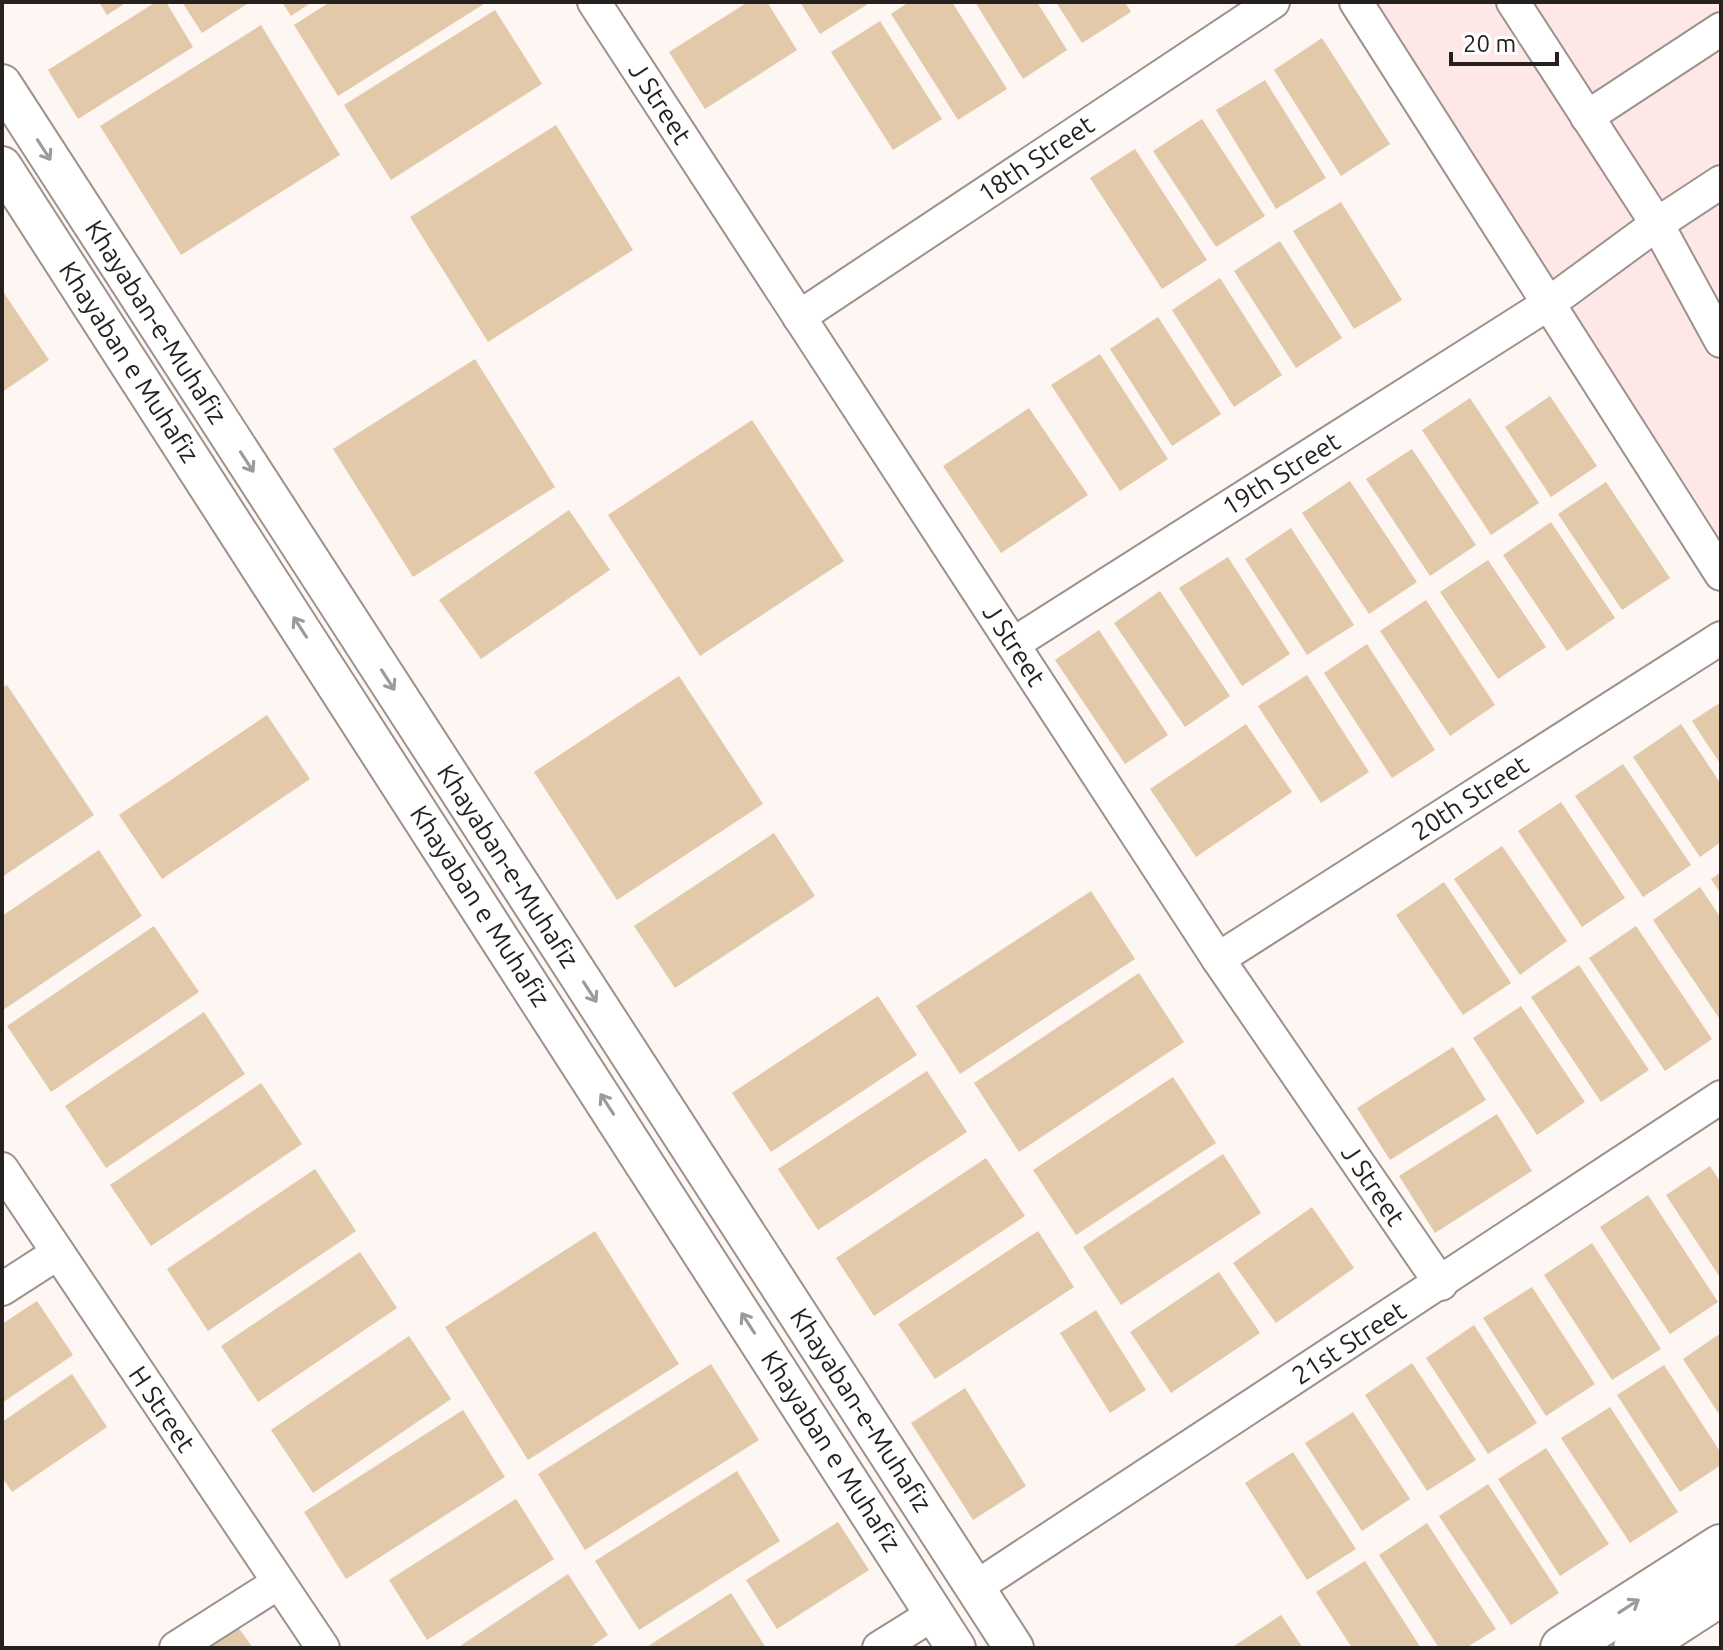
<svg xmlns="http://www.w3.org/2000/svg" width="1723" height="1650" font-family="Ubuntu,sans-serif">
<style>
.commercial{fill:#fee8e7}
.building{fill:#e1c9a9}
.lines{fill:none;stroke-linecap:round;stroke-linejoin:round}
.minor-casing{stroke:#9d918c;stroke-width:36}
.tertiary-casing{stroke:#9d918c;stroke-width:42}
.secondary-casing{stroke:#9d918c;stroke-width:48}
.minor{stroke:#fff;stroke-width:32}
.tertiary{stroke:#fff;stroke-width:38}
.secondary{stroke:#fff;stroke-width:44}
.oneway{stroke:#9d9b9a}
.labels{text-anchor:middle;stroke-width:6;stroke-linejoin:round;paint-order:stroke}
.street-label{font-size:26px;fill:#26211f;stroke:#fff}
</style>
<rect width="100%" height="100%" fill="#fef6f2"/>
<!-- commercial -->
<path class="commercial" d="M1375,2H1721V539Z"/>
<!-- building -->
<g class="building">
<path d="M99,2H127L107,15Z"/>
<path d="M156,2H166L193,47L78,119L48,70Z"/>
<path d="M182,2H250L202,33Z"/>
<path d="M282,2H312L291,16Z"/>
<path d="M330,2H487L338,96L294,25Z"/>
<path d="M748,2H767L797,50L705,109L669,52Z"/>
<path d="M800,2H871L820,34Z"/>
<path d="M909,2H952L1007,89L958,120L891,14Z"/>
<path d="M975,2H1037L1067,50L1023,79Z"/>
<path d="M1056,2H1125L1131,12L1082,43Z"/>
<path d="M495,10L542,84L391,180L344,105Z"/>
<path d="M880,21L942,119L893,150L831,52Z"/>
<path d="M261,25L340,155L181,255L100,126Z"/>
<path d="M1322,38L1390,144L1341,176L1274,70Z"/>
<path d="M1265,80L1326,178L1276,209L1216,110Z"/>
<path d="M1202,119L1265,216L1216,247L1153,151Z"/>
<path d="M556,125L633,250L488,342L410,217Z"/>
<path d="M1135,149L1207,260L1162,289L1090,178Z"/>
<path d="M1341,202L1402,300L1354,329L1293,231Z"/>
<path d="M1280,241L1342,338L1296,368L1234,271Z"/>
<path d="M1220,278L1282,375L1234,407L1172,310Z"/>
<path d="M4,293L49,360L2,392V295Z"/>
<path d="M1158,317L1221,414L1172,446L1110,349Z"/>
<path d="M1100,354L1168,459L1120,491L1051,385Z"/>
<path d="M475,359L555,487L413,577L333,449Z"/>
<path d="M1550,396L1597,466L1551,497L1505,427Z"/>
<path d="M1470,398L1539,503L1491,535L1422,430Z"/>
<path d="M1029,408L1088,495L1001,553L943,466Z"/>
<path d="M752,420L844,561L700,656L608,515Z"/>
<path d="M1412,449L1476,545L1430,576L1366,479Z"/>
<path d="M1350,481L1417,582L1369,614L1302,513Z"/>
<path d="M1606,482L1670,578L1622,610L1558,514Z"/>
<path d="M569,510L610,570L481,659L439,600Z"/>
<path d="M1551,522L1615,618L1567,651L1503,555Z"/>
<path d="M1291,528L1354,625L1307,655L1245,559Z"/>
<path d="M1228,557L1290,654L1242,686L1179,588Z"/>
<path d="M1488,560L1546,647L1498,679L1440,592Z"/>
<path d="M1160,591L1230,696L1185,727L1114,623Z"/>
<path d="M1426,600L1495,705L1450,736L1380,631Z"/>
<path d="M1099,630L1168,735L1125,764L1055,660Z"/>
<path d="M1367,644L1435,750L1392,778L1324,673Z"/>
<path d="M1307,675L1369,772L1321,803L1258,706Z"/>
<path d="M679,676L763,804L617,900L534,772Z"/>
<path d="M7,685L94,815L2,877V688Z"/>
<path d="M1721,702V765L1692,721Z"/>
<path d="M267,715L310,779L162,879L119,815Z"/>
<path d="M1246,724L1292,792L1196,857L1150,789Z"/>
<path d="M1681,724L1721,784V842L1700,857L1633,757Z"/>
<path d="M1623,764L1691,865L1643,897L1575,796Z"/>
<path d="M1561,802L1625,898L1582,927L1518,831Z"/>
<path d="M774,833L815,896L675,988L634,926Z"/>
<path d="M1502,846L1567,941L1520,975L1454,879Z"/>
<path d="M99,850L142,916L3,1010L2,916Z"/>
<path d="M1721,872V894L1711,879Z"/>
<path d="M1444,882L1511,983L1463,1015L1396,915Z"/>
<path d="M1700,887L1721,918V1021L1653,920Z"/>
<path d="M1091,891L1135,959L960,1074L916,1006Z"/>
<path d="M154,926L199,992L51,1092L7,1026Z"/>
<path d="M1636,926L1712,1039L1665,1071L1589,958Z"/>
<path d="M1579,965L1649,1070L1601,1102L1531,997Z"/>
<path d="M1139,973L1184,1042L1019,1152L974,1083Z"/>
<path d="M878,996L917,1055L771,1152L732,1093Z"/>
<path d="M1521,1006L1585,1102L1537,1135L1473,1038Z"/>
<path d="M204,1012L245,1074L106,1168L65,1106Z"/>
<path d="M1453,1047L1486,1100L1390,1160L1357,1108Z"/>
<path d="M927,1071L967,1132L818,1230L778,1169Z"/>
<path d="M1173,1077L1216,1143L1076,1235L1033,1170Z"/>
<path d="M261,1083L302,1144L151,1246L110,1185Z"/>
<path d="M1497,1114L1532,1171L1435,1233L1399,1176Z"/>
<path d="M1223,1154L1261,1213L1121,1305L1083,1247Z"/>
<path d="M986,1158L1025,1216L874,1316L836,1258Z"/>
<path d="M1710,1166L1721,1183V1279L1666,1195Z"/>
<path d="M315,1169L356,1231L208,1331L167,1269Z"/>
<path d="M1648,1195L1718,1302L1670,1334L1600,1227Z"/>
<path d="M1312,1207L1354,1268L1276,1323L1233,1263Z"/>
<path d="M595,1231L679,1364L528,1460L445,1327Z"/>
<path d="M1038,1231L1074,1287L935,1379L898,1324Z"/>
<path d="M1592,1243L1661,1349L1612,1380L1544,1275Z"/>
<path d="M360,1252L397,1308L258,1402L221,1346Z"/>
<path d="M1219,1272L1260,1333L1171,1393L1130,1332Z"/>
<path d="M1532,1287L1595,1384L1546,1416L1483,1318Z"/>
<path d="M37,1301L73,1355L2,1403V1324Z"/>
<path d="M1096,1310L1146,1390L1110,1413L1060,1333Z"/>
<path d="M1474,1325L1537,1423L1488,1454L1426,1358Z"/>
<path d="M1721,1333V1417L1683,1359Z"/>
<path d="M409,1336L451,1399L313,1493L271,1430Z"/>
<path d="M1412,1363L1476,1460L1427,1491L1365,1395Z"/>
<path d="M711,1364L759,1440L585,1550L538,1474Z"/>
<path d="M1664,1365L1721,1453V1465L1680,1492L1617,1395Z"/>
<path d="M72,1374L107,1427L12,1492L2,1477V1422Z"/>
<path d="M965,1388L1026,1486L973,1520L911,1423Z"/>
<path d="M1610,1407L1678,1512L1630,1543L1561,1438Z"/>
<path d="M463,1410L505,1477L346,1579L304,1512Z"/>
<path d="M1353,1412L1410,1499L1362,1531L1305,1443Z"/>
<path d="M1546,1448L1609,1544L1560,1576L1498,1479Z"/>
<path d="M1293,1452L1356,1549L1307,1580L1245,1483Z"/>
<path d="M737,1471L780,1541L639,1630L595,1561Z"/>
<path d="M1488,1484L1559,1593L1511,1625L1439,1516Z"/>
<path d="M516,1499L554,1559L427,1640L389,1580Z"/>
<path d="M838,1522L869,1570L777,1629L746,1580Z"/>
<path d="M1427,1523L1496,1629L1466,1648H1439L1379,1555Z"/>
<path d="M1365,1561L1421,1648H1352L1316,1592Z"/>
<path d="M568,1574L608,1635L589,1648H457Z"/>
<path d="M731,1593L766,1648H645Z"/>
<path d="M1281,1615L1303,1648H1231Z"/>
<path d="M238,1627L253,1648H208Z"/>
</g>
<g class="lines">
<defs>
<g id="minor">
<path d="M594,2L1218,959L1441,1284"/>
<path d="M1356,2L1721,574"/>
<path d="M1513,2L1657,224L1721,341"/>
<path d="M1587,117L1721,29"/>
<path d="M799,317L1273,2"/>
<path d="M1013,644L1548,304L1657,224L1721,182"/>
<path d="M1218,959L1721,638"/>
<path d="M2,1169L323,1648"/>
<path d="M2,1289L58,1253"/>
<path d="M976,1587L1721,1097"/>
<path d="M176,1648L278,1583"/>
<path d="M879,1648L935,1613"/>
</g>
<g id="tertiary">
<path d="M2,84L1014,1648"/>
<path d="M2,166L956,1648"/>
</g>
<g id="secondary">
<path d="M1563,1648L1721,1547"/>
<path d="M1636,1648L1721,1593"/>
</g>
</defs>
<!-- minor casing -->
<use href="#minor" class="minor-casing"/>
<!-- tertiary casing -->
<use href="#tertiary" class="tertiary-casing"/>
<!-- secondary casing -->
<use href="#secondary" class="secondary-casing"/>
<!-- minor -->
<use href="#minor" class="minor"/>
<!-- tertiary -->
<use href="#tertiary" class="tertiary"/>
<!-- secondary -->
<use href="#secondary" class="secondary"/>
</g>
<!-- one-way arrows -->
<defs><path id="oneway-shaft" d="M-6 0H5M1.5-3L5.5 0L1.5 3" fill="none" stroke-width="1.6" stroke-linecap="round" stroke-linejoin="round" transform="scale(2)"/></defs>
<g class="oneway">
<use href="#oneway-shaft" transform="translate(44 150) rotate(57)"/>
<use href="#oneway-shaft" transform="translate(247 462) rotate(57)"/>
<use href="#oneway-shaft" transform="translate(300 627) rotate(-123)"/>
<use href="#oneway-shaft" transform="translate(388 680) rotate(57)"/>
<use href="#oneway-shaft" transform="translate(590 992) rotate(57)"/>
<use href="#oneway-shaft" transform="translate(607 1104) rotate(-123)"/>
<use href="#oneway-shaft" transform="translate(748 1323) rotate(-123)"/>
<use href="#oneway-shaft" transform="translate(1629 1606) rotate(-33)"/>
</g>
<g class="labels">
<!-- street labels -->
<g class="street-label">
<text transform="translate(660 103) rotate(57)" y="9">J Street</text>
<text transform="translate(1036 159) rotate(-34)" y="9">18th Street</text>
<text transform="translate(156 322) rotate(57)" y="9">Khayaban-e-Muhafiz</text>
<text transform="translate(129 362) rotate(57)" y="9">Khayaban e Muhafiz</text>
<text transform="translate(1281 474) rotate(-32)" y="9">19th Street</text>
<text transform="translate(1014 645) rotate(57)" y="9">J Street</text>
<text transform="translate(1470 798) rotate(-33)" y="9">20th Street</text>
<text transform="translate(508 866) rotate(57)" y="9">Khayaban-e-Muhafiz</text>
<text transform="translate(480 906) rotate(57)" y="9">Khayaban e Muhafiz</text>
<text transform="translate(1373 1185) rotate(56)" y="9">J Street</text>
<text transform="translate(1349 1343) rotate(-33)" y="9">21st Street</text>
<text transform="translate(162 1409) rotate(56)" y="9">H Street</text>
<text transform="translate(861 1410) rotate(57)" y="9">Khayaban-e-Muhafiz</text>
<text transform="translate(831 1451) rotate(57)" y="9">Khayaban e Muhafiz</text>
</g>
</g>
<!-- border -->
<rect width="1723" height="1650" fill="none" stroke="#26211f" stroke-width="8"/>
<!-- scale -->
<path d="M1451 52v12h106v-12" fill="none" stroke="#26211f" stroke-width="4"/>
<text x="1463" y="52" font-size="24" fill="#26211f" stroke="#ffffff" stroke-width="6" paint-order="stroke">20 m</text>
</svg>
